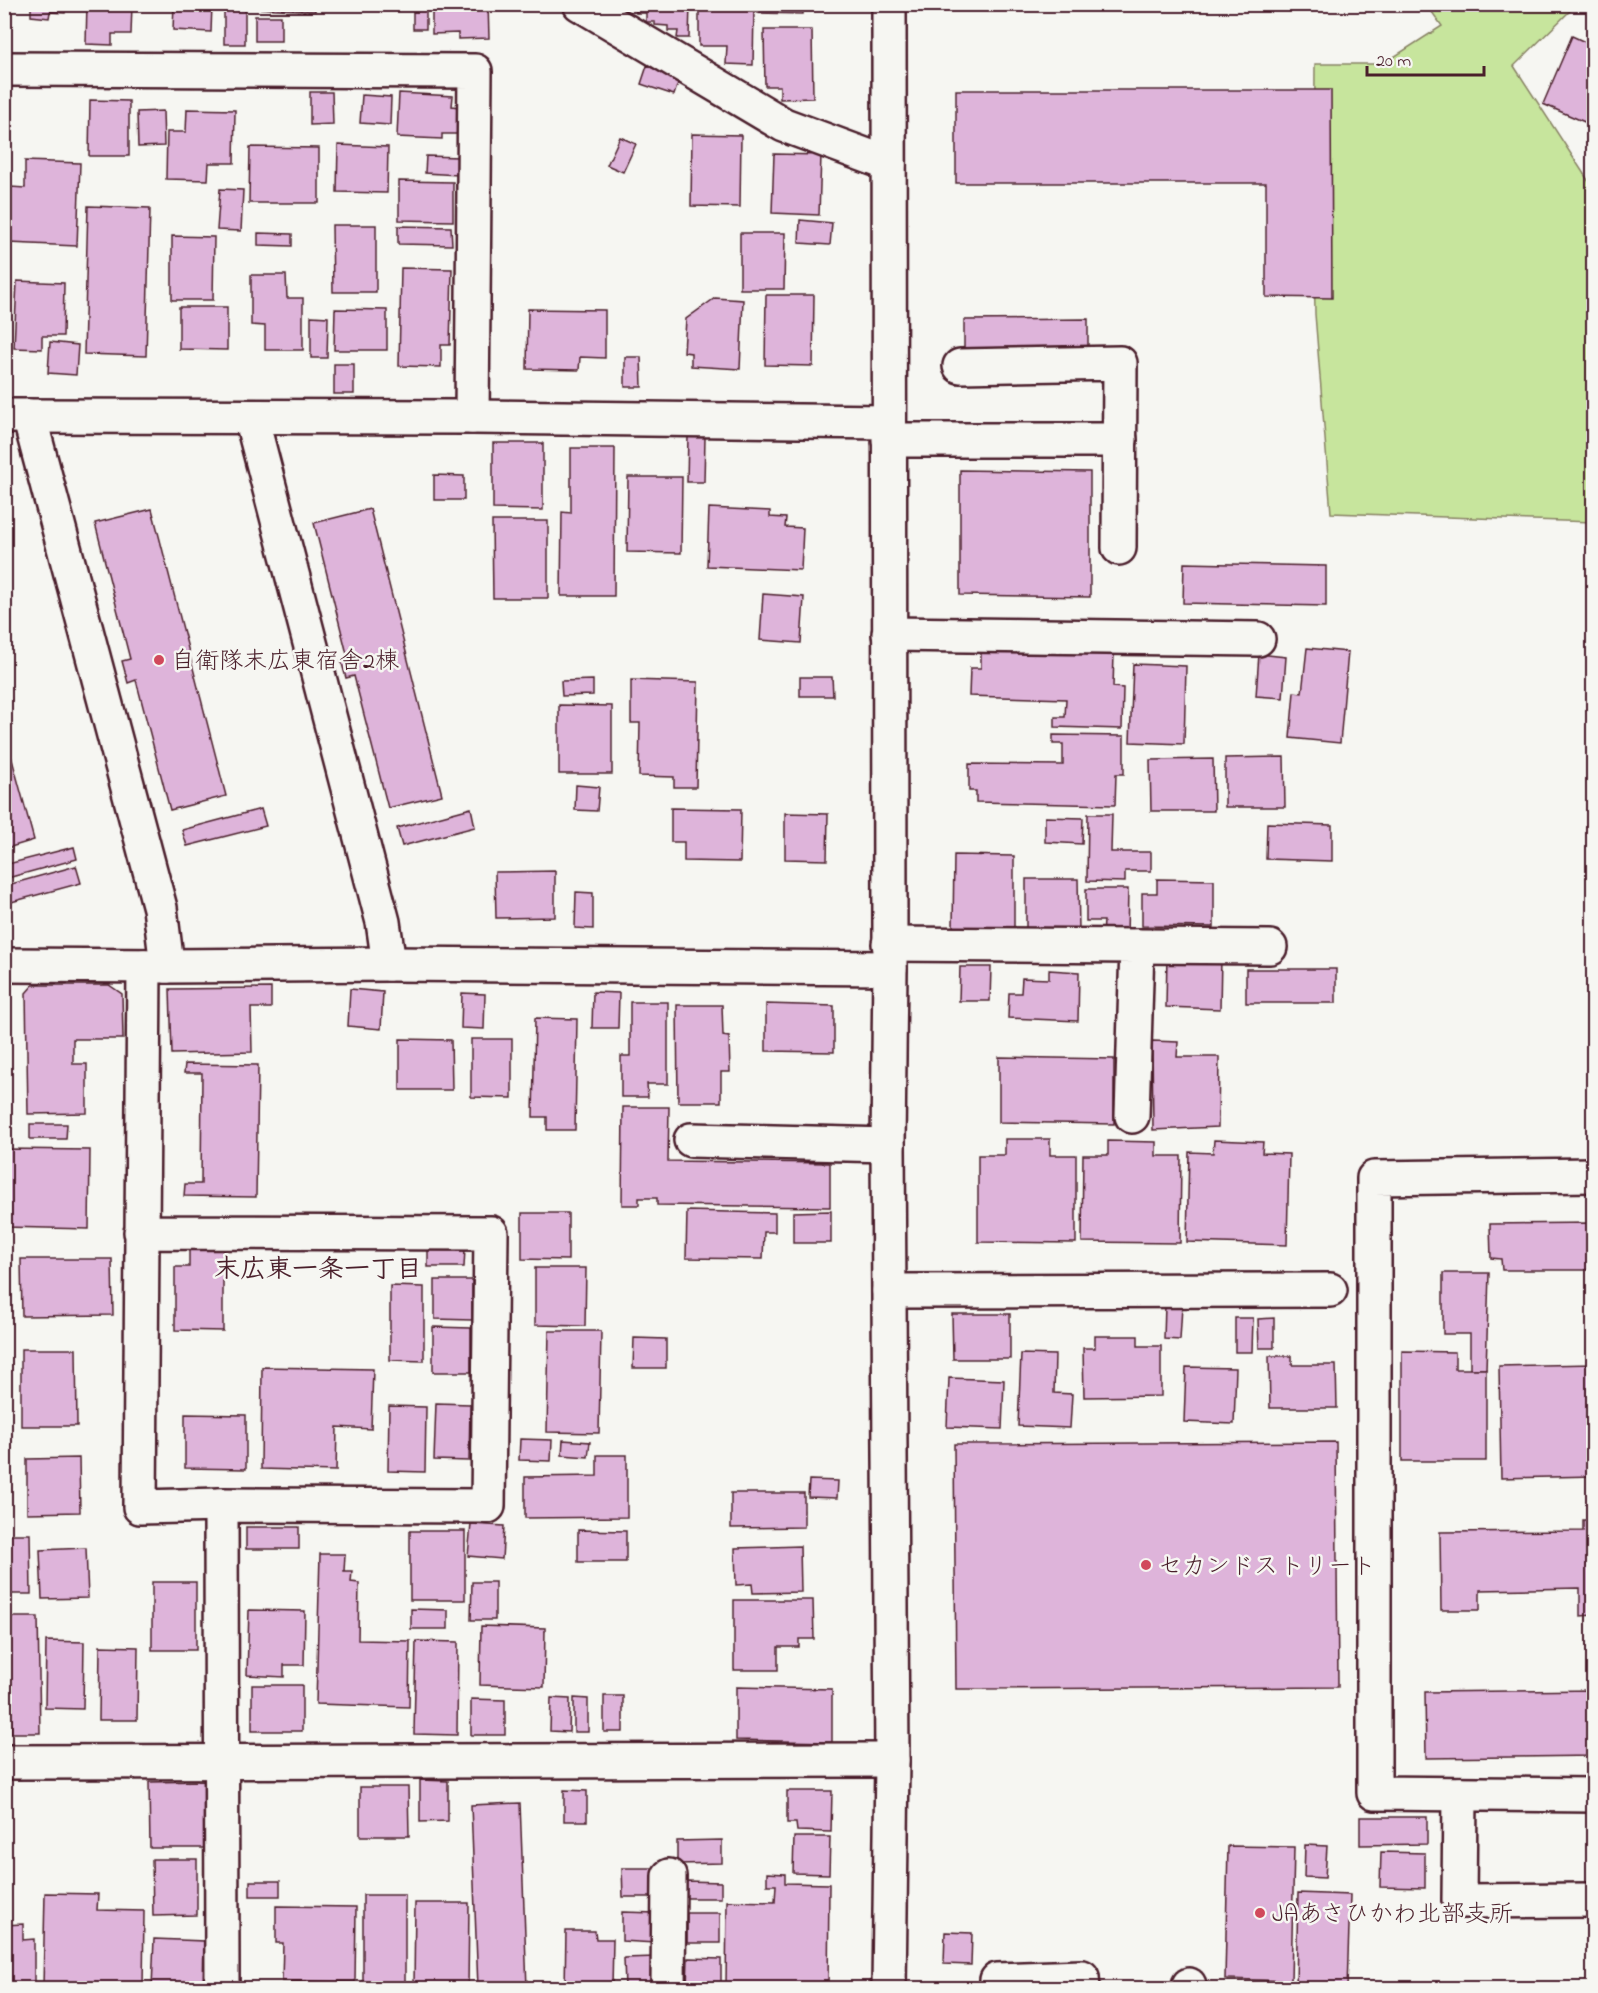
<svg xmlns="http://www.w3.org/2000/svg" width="1598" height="1993" font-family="'Indie Flower','Klee One',sans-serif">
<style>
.green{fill:#c7e59d;stroke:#888264;stroke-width:1.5}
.building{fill:#deb4da;stroke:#4a1f2b;stroke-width:1.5}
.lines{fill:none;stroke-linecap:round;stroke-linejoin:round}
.minor-casing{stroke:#4a1f2b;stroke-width:38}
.minor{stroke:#f6f6f2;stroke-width:33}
.poi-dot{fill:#d1495b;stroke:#f6f6f2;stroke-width:2}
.labels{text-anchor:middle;stroke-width:5;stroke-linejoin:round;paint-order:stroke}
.poi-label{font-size:24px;fill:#4a1f2b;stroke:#f6f6f2;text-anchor:start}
.neighbourhood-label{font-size:26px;font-weight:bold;fill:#4a1f2b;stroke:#f6f6f2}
</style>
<rect width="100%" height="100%" fill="#f6f6f2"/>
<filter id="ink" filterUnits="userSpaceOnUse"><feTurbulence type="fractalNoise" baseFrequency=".0167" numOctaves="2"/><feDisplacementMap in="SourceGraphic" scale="12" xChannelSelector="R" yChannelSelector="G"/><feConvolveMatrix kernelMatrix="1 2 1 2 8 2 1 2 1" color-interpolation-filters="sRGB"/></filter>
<g filter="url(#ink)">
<!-- green -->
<path class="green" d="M1427,5H1576L1514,66L1593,188V522L1331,513L1315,314L1314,252L1315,64H1383L1442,26Z"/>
<!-- building -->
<g class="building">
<path d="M31,4H66L65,13L50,12L49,18L31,16Z"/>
<path d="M87,4H132L131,34H112V45L86,44Z"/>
<path d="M174,4H212L211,32L173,30Z"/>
<rect x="224" y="4" width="21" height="40"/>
<path d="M258,4H315V11L257,8Z"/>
<rect x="413" y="4" width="13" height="25"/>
<path d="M432,4H488L489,38L458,39V33L432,34Z"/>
<path d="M636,4H690L689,38H677L678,31H668V26L655,25V22H646V13H636Z"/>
<path d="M699,4H730V8L754,9L753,65L726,64L727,46H699Z"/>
<path d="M758,4H803V14L758,13Z"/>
<rect x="255" y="16" width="26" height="25"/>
<path d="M764,30H812L813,98L780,99V86H765Z"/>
<path d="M1572,36L1594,46V126L1543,104Z"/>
<path d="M647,66L680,77L674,95L641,84Z"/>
<path d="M956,90H1331L1332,298L1266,297V183H956Z"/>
<path d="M310,92H332L333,124L310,125Z"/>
<path d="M399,93L453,96L452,106L459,107L457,134H442V139L397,137Z"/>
<path d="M362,95L391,97L390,125L360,123Z"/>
<path d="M90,100L129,101V156H89Z"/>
<path d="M187,109L235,110L234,163H209L208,180L166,179L167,132H186Z"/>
<path d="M163,111L164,146L138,147L137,112Z"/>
<path d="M692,134L741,135L740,207L691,206Z"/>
<path d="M620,137L636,144L623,172L607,165Z"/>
<path d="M338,145L388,147L387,193L337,192Z"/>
<path d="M250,147L319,148V203H249Z"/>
<path d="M774,154L821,155L819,215L772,213Z"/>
<path d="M426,156L459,157L458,175L425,173Z"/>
<path d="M25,161L80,163L77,246L9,243L11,187L25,188Z"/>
<path d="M399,181L453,182V221L399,220Z"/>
<path d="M220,189L243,190L241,231L217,230Z"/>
<path d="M88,206L150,208L146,356L84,354Z"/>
<path d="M800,220L832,223L830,245L799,243Z"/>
<path d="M332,225H376V292H333Z"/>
<path d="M398,226L451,227L452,245L398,244Z"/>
<path d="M258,233L292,234V246L258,245Z"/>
<path d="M740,233H785L784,289H740Z"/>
<path d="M172,236L214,237L213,300H172Z"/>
<path d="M401,268L452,269L450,345H441V367L399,366Z"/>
<path d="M251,275H286L287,298H303V350H265V326L251,325Z"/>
<path d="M17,281L64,283L63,336H42V349L14,348Z"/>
<path d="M766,295H814L813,366L765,365Z"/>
<path d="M715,298L743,300L740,369L691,366V353L684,352L686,319Z"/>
<path d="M179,307H227V350L179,349Z"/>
<path d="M335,309L387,310V350H334Z"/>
<path d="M528,309L605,310V358L580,357L579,370L527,369Z"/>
<path d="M311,316L328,317L327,358H311Z"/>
<path d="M1088,319V348H964V320Z"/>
<path d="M50,342L78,345L76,375L48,373Z"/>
<path d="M625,357H641L642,387H625Z"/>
<rect x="334" y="364" width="20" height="30"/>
<path d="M688,436L705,437L704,482H687Z"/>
<path d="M493,443H543V510L493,509Z"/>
<path d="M571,448H615L614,596H561L562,512L571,513Z"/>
<path d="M960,470L1090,472V597L960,595Z"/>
<path d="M434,475L464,476V500H434Z"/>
<path d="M628,477H682L681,553L627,552Z"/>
<path d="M709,508L770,511V517L786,518L785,527L803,528L801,570L707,566Z"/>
<path d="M152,509L226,796L170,810L136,680L128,683L122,661L130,659L95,523Z"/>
<path d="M370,509L442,795L388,808L354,676L346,678L341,660L348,658L314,523Z"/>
<path d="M492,521H548V598H493Z"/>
<path d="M1184,563L1326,566V606L1183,603Z"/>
<path d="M763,594L804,597L801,643L760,640Z"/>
<path d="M1307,648L1348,652L1340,743L1290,738L1294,692L1302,693Z"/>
<path d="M981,651L1114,654L1113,687L1123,688L1122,729L1055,727V717H1065L1066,699L969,696L970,668H981Z"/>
<path d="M1259,654L1286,657L1283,698L1256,696Z"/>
<path d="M1133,664L1186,666L1184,744L1130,742Z"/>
<path d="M800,677H832L833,696H800Z"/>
<path d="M593,680V695L562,696L561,681Z"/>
<path d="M631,680L698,682L696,787H674V777L639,776L640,723H631Z"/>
<path d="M559,705L612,706V774H559Z"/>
<path d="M4,730L34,840L4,849Z"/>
<path d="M1053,735L1124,736V774H1116L1115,805L976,802V791H969V764L1063,765V744H1053Z"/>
<path d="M1284,757L1285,807H1225V758Z"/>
<path d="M1213,759L1214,811H1151L1150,760Z"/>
<path d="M576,785L599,787L597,811L575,810Z"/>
<path d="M471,808L475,827L402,846L397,828Z"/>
<path d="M671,808L741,809L740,862L684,861V842H671Z"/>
<path d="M261,809L266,826L187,846L182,830Z"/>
<path d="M785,813L828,814L827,860L785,859Z"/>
<path d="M1088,814H1112L1111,852H1151V871H1125V882L1087,881Z"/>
<path d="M1045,817L1083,818L1082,844L1045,842Z"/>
<path d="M1267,823L1332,825V861L1266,859Z"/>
<path d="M74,847L77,859L4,879V865Z"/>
<path d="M954,855L1014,856V929L953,928Z"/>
<path d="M76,866L81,883L4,904V886Z"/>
<path d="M555,871V917L496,918L495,872Z"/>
<path d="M1026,879H1078L1079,930H1026Z"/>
<path d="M1157,879L1214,880V927L1142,926V893H1157Z"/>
<path d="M1086,889H1128L1127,936H1103L1104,921H1086Z"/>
<path d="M576,892L593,893V929L575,928Z"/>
<path d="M1167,955L1221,957L1220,1009L1166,1007Z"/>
<path d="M960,967H991L990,1001H959Z"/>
<rect x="1246" y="969" width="90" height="34"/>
<path d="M1049,970L1079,972L1078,1021L1008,1018L1009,993H1021L1022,978L1049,979Z"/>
<path d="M33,985H109L122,994L123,1039H73V1064H87V1113L28,1114L26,993Z"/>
<path d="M271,988V1008H251L252,1052L172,1054L170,989Z"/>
<path d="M350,989L383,992L381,1029L348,1026Z"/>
<path d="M593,992L619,993L618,1028H592Z"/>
<path d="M462,993L485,994L484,1029L461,1028Z"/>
<path d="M630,1002H668V1084H647L648,1097H621V1056H630Z"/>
<path d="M766,1004L834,1006V1052L766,1051Z"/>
<path d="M677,1005H722L723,1036L729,1037L730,1072H721V1102H678Z"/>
<path d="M535,1018L577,1019L575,1130H547V1117H533Z"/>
<path d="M400,1039L451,1040L452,1090H400Z"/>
<path d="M471,1039H512V1098L471,1097Z"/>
<path d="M1152,1041L1178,1042L1177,1057H1219L1218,1127L1153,1130Z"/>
<path d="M999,1057L1114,1059V1124L999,1122Z"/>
<path d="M185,1064L258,1065L256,1197L184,1196L185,1184H201L202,1073H184Z"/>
<path d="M623,1107H669L668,1161L830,1163V1207L657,1205V1198H639V1205H622Z"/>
<path d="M30,1124H67L66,1139H30Z"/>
<path d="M1005,1139H1050V1155H1076V1243L978,1242V1155H1005Z"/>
<path d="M1214,1140L1263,1142L1262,1153L1289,1154L1287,1245L1187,1242L1189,1152L1213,1153Z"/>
<path d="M1108,1141L1156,1142V1156H1181L1180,1243L1082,1242L1083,1155H1108Z"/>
<path d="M4,1149L90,1150L89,1229L4,1227Z"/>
<path d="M687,1211L775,1213V1232H764L763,1259L686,1258Z"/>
<path d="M831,1211V1243H793V1212Z"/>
<path d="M522,1213H568V1260L522,1259Z"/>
<path d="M1594,1223V1270H1502L1501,1259L1491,1258L1490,1224Z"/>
<path d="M428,1249H465L464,1267H428Z"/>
<path d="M189,1250H223V1331L175,1330V1267H189Z"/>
<path d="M21,1259H112L113,1315L22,1316Z"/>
<path d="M535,1268H586L585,1326L535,1325Z"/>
<path d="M1443,1273H1489L1486,1369H1470V1334H1443Z"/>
<path d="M435,1280H472V1320L435,1319Z"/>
<path d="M390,1286L424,1287V1361L390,1360Z"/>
<path d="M1165,1305L1182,1306L1180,1340L1164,1339Z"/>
<path d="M952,1314H1010V1359H953Z"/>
<path d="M1235,1318H1253L1252,1352H1235Z"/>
<path d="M1274,1318V1348H1259L1258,1319Z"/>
<path d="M433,1327L471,1328V1372H433Z"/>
<path d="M549,1331H601L599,1433L547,1432Z"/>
<path d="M1095,1336H1138V1346H1161V1396L1084,1397L1083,1348H1095Z"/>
<path d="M634,1338L666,1339V1368H633Z"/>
<path d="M21,1349H76L77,1426H21Z"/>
<path d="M1402,1351L1455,1352V1369H1486V1461H1402Z"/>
<path d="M1021,1354L1055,1355L1054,1393L1072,1394L1070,1428L1018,1426Z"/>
<path d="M1269,1356H1292V1365H1336L1337,1408H1270Z"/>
<path d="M1594,1364V1476L1501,1478L1499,1366Z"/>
<path d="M262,1367L373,1369L371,1429L337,1427L336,1471L261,1469Z"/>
<path d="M1186,1367L1236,1368L1234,1424L1184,1422Z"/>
<path d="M949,1378L1004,1380L1002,1429L947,1427Z"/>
<path d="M436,1403L470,1404L469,1461L434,1460Z"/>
<path d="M389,1406L426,1407L425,1472L388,1471Z"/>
<path d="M185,1414L246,1415V1469L185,1468Z"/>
<path d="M520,1439L552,1440L551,1461L519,1460Z"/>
<path d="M563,1440L590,1442L588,1457L562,1455Z"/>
<path d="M1336,1442L1338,1687L956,1689L954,1444Z"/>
<path d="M597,1455H627V1517L525,1518V1477L597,1476Z"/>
<path d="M79,1458L80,1512L27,1513V1459Z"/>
<path d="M809,1480L838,1481L837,1498L808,1497Z"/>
<path d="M731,1493H804V1527L731,1528Z"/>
<path d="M1583,1520H1594V1615L1580,1616V1588L1480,1590V1610H1441L1440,1532L1583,1531Z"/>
<path d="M471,1524L504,1526L502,1559L468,1556Z"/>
<rect x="246" y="1527" width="53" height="22"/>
<path d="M578,1530L626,1531V1562H578Z"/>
<rect x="410" y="1531" width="55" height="69"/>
<path d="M4,1534H30L31,1594H4Z"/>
<path d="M800,1546L801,1592L753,1593L752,1584L736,1585L735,1548Z"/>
<path d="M86,1548L88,1598L42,1599L40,1550Z"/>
<path d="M320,1554H345L344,1571H352L351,1582L359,1583L358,1640L410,1641L409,1707L316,1704Z"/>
<rect x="152" y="1582" width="44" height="68"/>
<path d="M472,1582H495V1620H471Z"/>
<path d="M734,1600H813L814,1639H799V1647H778V1670H734Z"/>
<path d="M411,1609L448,1610V1629H411Z"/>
<path d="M249,1610L305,1611L304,1665H284V1677L247,1675Z"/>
<path d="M4,1617H38L40,1733H11V1715H4Z"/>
<path d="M481,1626L545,1628L544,1687L480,1685Z"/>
<path d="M46,1641L84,1642L83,1709L45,1708Z"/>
<path d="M416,1641L458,1642L457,1735L414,1734Z"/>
<path d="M100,1646L138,1647L137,1720H99Z"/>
<rect x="252" y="1685" width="50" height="46"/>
<path d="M736,1687L832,1689V1742L736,1740Z"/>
<path d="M1594,1690V1756L1426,1758L1425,1692Z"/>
<rect x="604" y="1696" width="19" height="36"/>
<path d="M551,1698L570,1699L569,1732L550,1731Z"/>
<path d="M574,1698L588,1699V1732H574Z"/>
<path d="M471,1699L505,1700V1735H471Z"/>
<path d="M420,1780L448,1781V1821L420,1822Z"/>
<path d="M205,1781V1848H150L149,1782Z"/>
<path d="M360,1787H408L409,1836H360Z"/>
<path d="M564,1790L587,1791V1821H564Z"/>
<path d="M787,1791H832L831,1832L797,1831L796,1823H787Z"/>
<path d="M520,1803L527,1988H478L471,1805Z"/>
<path d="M1360,1817H1427V1844L1360,1845Z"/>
<path d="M794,1837H830L829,1874L793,1873Z"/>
<path d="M722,1840V1863L677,1864V1841Z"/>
<path d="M1305,1845L1327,1846L1325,1878L1304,1877Z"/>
<path d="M1228,1846L1294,1847L1291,1981L1225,1979Z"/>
<path d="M1381,1852L1425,1853V1888L1380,1887Z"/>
<path d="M152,1859H197V1915L153,1916Z"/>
<path d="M622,1868H655L656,1897H623Z"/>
<path d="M767,1873L785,1874V1883L829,1884L828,1988H726L727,1901L775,1902L776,1885H767Z"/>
<rect x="250" y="1881" width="30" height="15"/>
<path d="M686,1881L721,1882V1898H686Z"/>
<path d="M45,1893L98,1894L97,1910L144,1911L143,1988H43Z"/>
<path d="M1298,1893L1350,1895L1347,1988H1296Z"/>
<rect x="363" y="1895" width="42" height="93"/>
<path d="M415,1903H469L468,1988H414Z"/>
<path d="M276,1906L356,1907L355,1982L282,1981L283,1943H276Z"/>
<path d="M622,1912L656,1913L655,1943L622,1941Z"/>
<rect x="687" y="1913" width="33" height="30"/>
<path d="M23,1924V1940L34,1939V1988H4V1925Z"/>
<path d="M566,1931H595L596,1939H613L612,1988H565Z"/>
<path d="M945,1932L972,1933L971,1965L944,1964Z"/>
<path d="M154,1939L204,1941L203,1988H152Z"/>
<path d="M656,1957V1988H625L624,1958Z"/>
<path d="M688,1958L721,1959V1988L687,1987Z"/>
</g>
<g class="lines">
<defs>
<g id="minor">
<path d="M580,4L784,125L889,164"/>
<path d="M4,69L475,71L472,417"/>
<path d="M960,366L1120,363L1119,548"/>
<path d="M4,416L472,417L889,422"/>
<path d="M29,416L160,908L167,966"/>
<path d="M251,417L383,922L389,964"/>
<path d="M889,440H1120"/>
<path d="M889,634L1258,639"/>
<path d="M889,944L1137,946L1132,1116"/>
<path d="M1137,946L1270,947"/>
<path d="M4,965L167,966L389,964L890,968"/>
<path d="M691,1140L888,1145"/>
<path d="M1594,1175L1374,1178V1793L1594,1795"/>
<path d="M141,1232L491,1233L488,1506L221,1505L140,1507L144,966"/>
<path d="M889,1291L1330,1290"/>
<path d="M221,1505L222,1988"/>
<path d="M4,1762L892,1760"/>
<path d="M1460,1794L1459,1901L1594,1900"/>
<path d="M997,1980L1082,1977L1083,1988"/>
<path d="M1189,1985V1988"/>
<path d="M668,1988L669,1876"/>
<path d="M889,1988L892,1760L888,1145L890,968L889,4"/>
</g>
</defs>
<!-- minor casing -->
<use href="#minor" class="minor-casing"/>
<!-- minor -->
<use href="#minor" class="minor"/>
</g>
</g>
<!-- markers -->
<g class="poi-dot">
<circle cx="159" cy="660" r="6"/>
<circle cx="1146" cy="1565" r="6"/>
<circle cx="1260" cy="1913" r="6"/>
</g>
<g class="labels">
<!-- poi labels -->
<g class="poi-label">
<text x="171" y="668">自衛隊末広東宿舎2棟</text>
<text x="1158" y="1573">セカンドストリート</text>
<text x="1272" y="1921">JAあさひかわ北部支所</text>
</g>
<!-- neighbourhood labels -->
<g class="neighbourhood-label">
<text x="318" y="1277">末広東一条一丁目</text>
</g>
</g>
<!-- margin -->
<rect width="1598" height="1993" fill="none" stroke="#f6f6f2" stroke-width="24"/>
<rect x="12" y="12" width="1574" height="1969" fill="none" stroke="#4a1f2b" stroke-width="2" filter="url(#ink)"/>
<!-- scale -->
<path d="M1367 66v9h117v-9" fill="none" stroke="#4a1f2b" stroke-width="3"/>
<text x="1376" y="66" font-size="18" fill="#4a1f2b" stroke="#f6f6f2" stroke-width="4.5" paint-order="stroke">20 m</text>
</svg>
